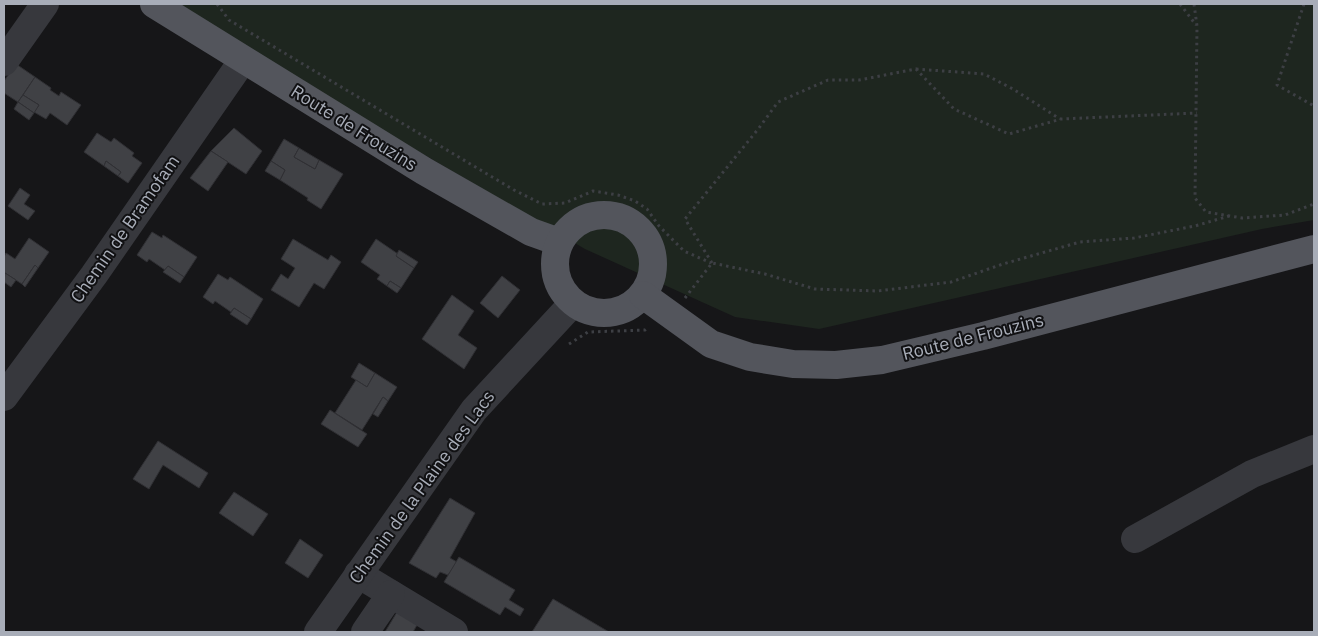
<svg xmlns="http://www.w3.org/2000/svg" width="1318" height="636" font-family="'IBM Plex Sans',sans-serif">
<style>
.green{fill:#1e261f}
.building{fill:#404145;stroke:#303034}
.lines{fill:none;stroke-linecap:round;stroke-linejoin:round}
.path{stroke:#3d3f44;stroke-width:3;stroke-dasharray:2.5 4;stroke-linecap:butt}
.minor{stroke:#37383d;stroke-width:28}
.major{stroke:#53555c;stroke-width:28}
.labels{text-anchor:middle;stroke-width:4;stroke-linejoin:round;paint-order:stroke}
.street-label{font-size:18px;fill:#a8adb8;stroke:#111113}
</style>
<rect width="100%" height="100%" fill="#161618"/>
<!-- green -->
<path class="green" d="M167,4H1314V220L1262,229L819,329L735,317L585,249Z"/>
<!-- building -->
<g class="building">
<path d="M16,64L35,77L18,102L4,93V81Z"/>
<path d="M35,77L51,88L50,90L59,96L61,92L81,105L67,125L50,113L46,119L34,112L39,105L23,95Z"/>
<path d="M23,95L39,105L34,113L18,102Z"/>
<path d="M18,102L34,113L29,120L14,109Z"/>
<path d="M234,128L262,151L246,174L211,151Z"/>
<path d="M97,133L111,142L114,138L134,153L132,156L142,163L128,183L118,176L121,172L106,161L104,166L84,152Z"/>
<path d="M284,139L299,148L294,157L315,169L319,160L343,174L321,209L307,200L308,198L280,180L285,170L271,161Z"/>
<path d="M299,148L319,160L315,169L294,157Z"/>
<path d="M211,151L228,162L208,191L190,178Z"/>
<path d="M106,161L121,172L118,176L104,166Z"/>
<path d="M271,161L285,170L280,180L265,171Z"/>
<path d="M20,188L30,195L24,204L35,211L28,220L8,206Z"/>
<path d="M152,232L162,238L163,235L197,257L184,277L168,266L165,270L149,259L147,262L137,255Z"/>
<path d="M29,238L49,252L38,268L35,265L22,284L5,273L4,276V257L6,253L15,259Z"/>
<path d="M293,239L328,260L331,255L341,262L324,289L314,283L299,307L271,290L281,274L288,279L295,268L281,259Z"/>
<path d="M376,239L398,254L396,256L414,268L401,288L390,281L387,286L377,279L380,275L361,262Z"/>
<path d="M399,250L418,262L414,268L396,256Z"/>
<path d="M35,265L38,268L25,287L22,284Z"/>
<path d="M168,266L184,277L180,283L163,272Z"/>
<path d="M5,273L16,280L11,287L4,282Z"/>
<path d="M218,274L228,280L230,277L263,299L251,319L234,308L231,312L215,301L213,304L203,297Z"/>
<path d="M502,276L520,290L498,318L480,303Z"/>
<path d="M390,281L401,288L397,293L387,286Z"/>
<path d="M452,295L474,311L458,335L477,348L464,369L422,339Z"/>
<path d="M234,308L251,319L247,325L230,314Z"/>
<path d="M359,363L375,373L367,387L351,377Z"/>
<path d="M375,373L397,387L388,401L383,397L362,430L335,413L356,380L367,387Z"/>
<path d="M383,397L388,401L378,417L373,414Z"/>
<path d="M330,410L367,434L358,447L321,424Z"/>
<path d="M158,441L208,473L199,488L163,465L149,489L133,479Z"/>
<path d="M234,492L268,514L253,536L219,513Z"/>
<path d="M450,498L475,513L450,558L457,562L448,575L440,572L436,578L409,563Z"/>
<path d="M300,539L323,555L308,578L285,563Z"/>
<path d="M459,557L515,590L509,600L524,609L520,616L505,607L500,615L444,582Z"/>
<path d="M553,599L609,632H532Z"/>
<path d="M397,612L417,625L413,632H385Z"/>
</g>
<g class="lines">
<!-- path -->
<g class="path">
<path d="M217,4L229,20L514,190L542,204L565,203L593,191L618,195L635,201L647,209L659,226L684,251L711,263"/>
<path d="M1180,4L1196,25"/>
<path d="M1194,4L1197,26L1195,198L1206,212L1242,218L1285,215L1314,204"/>
<path d="M1304,4L1277,85L1314,106"/>
<path d="M916,69L984,74L1013,89L1060,119"/>
<path d="M712,263L685,219L759,128L778,102L828,80H859L916,69L954,109L1009,134L1061,119L1197,113"/>
<path d="M685,298L712,263L765,274L815,289L878,291L951,282L1003,264L1080,242L1134,238L1195,226L1229,216"/>
<path d="M569,344L588,332L645,330L649,327"/>
</g>
<!-- minor -->
<g class="minor">
<path d="M4,62L45,4"/>
<path d="M4,397L94,275L243,60"/>
<path d="M1135,539L1252,474L1314,449"/>
<path d="M358,574L454,632"/>
<path d="M318,632L474,410L573,303"/>
<path d="M365,632L391,594"/>
</g>
<!-- major -->
<g class="major">
<path d="M154,4L424,171L531,232L559,242"/>
<circle cx="604" cy="264" r="49"/>
<path d="M643,295L711,344L750,357L793,364L836,365L882,360L983,336L1314,249"/>
</g>
</g>
<g class="labels">
<!-- street labels -->
<g class="street-label">
<text transform="translate(354 128) rotate(32)" y="6">Route de Frouzins</text>
<text transform="translate(125 229) rotate(-55)" y="6">Chemin de Bramofam</text>
<text transform="translate(973 337) rotate(-14)" y="6">Route de Frouzins</text>
<text transform="translate(422 487) rotate(-54)" y="6">Chemin de la Plaine des Lacs</text>
</g>
</g>
<!-- border -->
<rect width="1318" height="636" fill="none" stroke="#a8adb8" stroke-width="10"/>
</svg>
